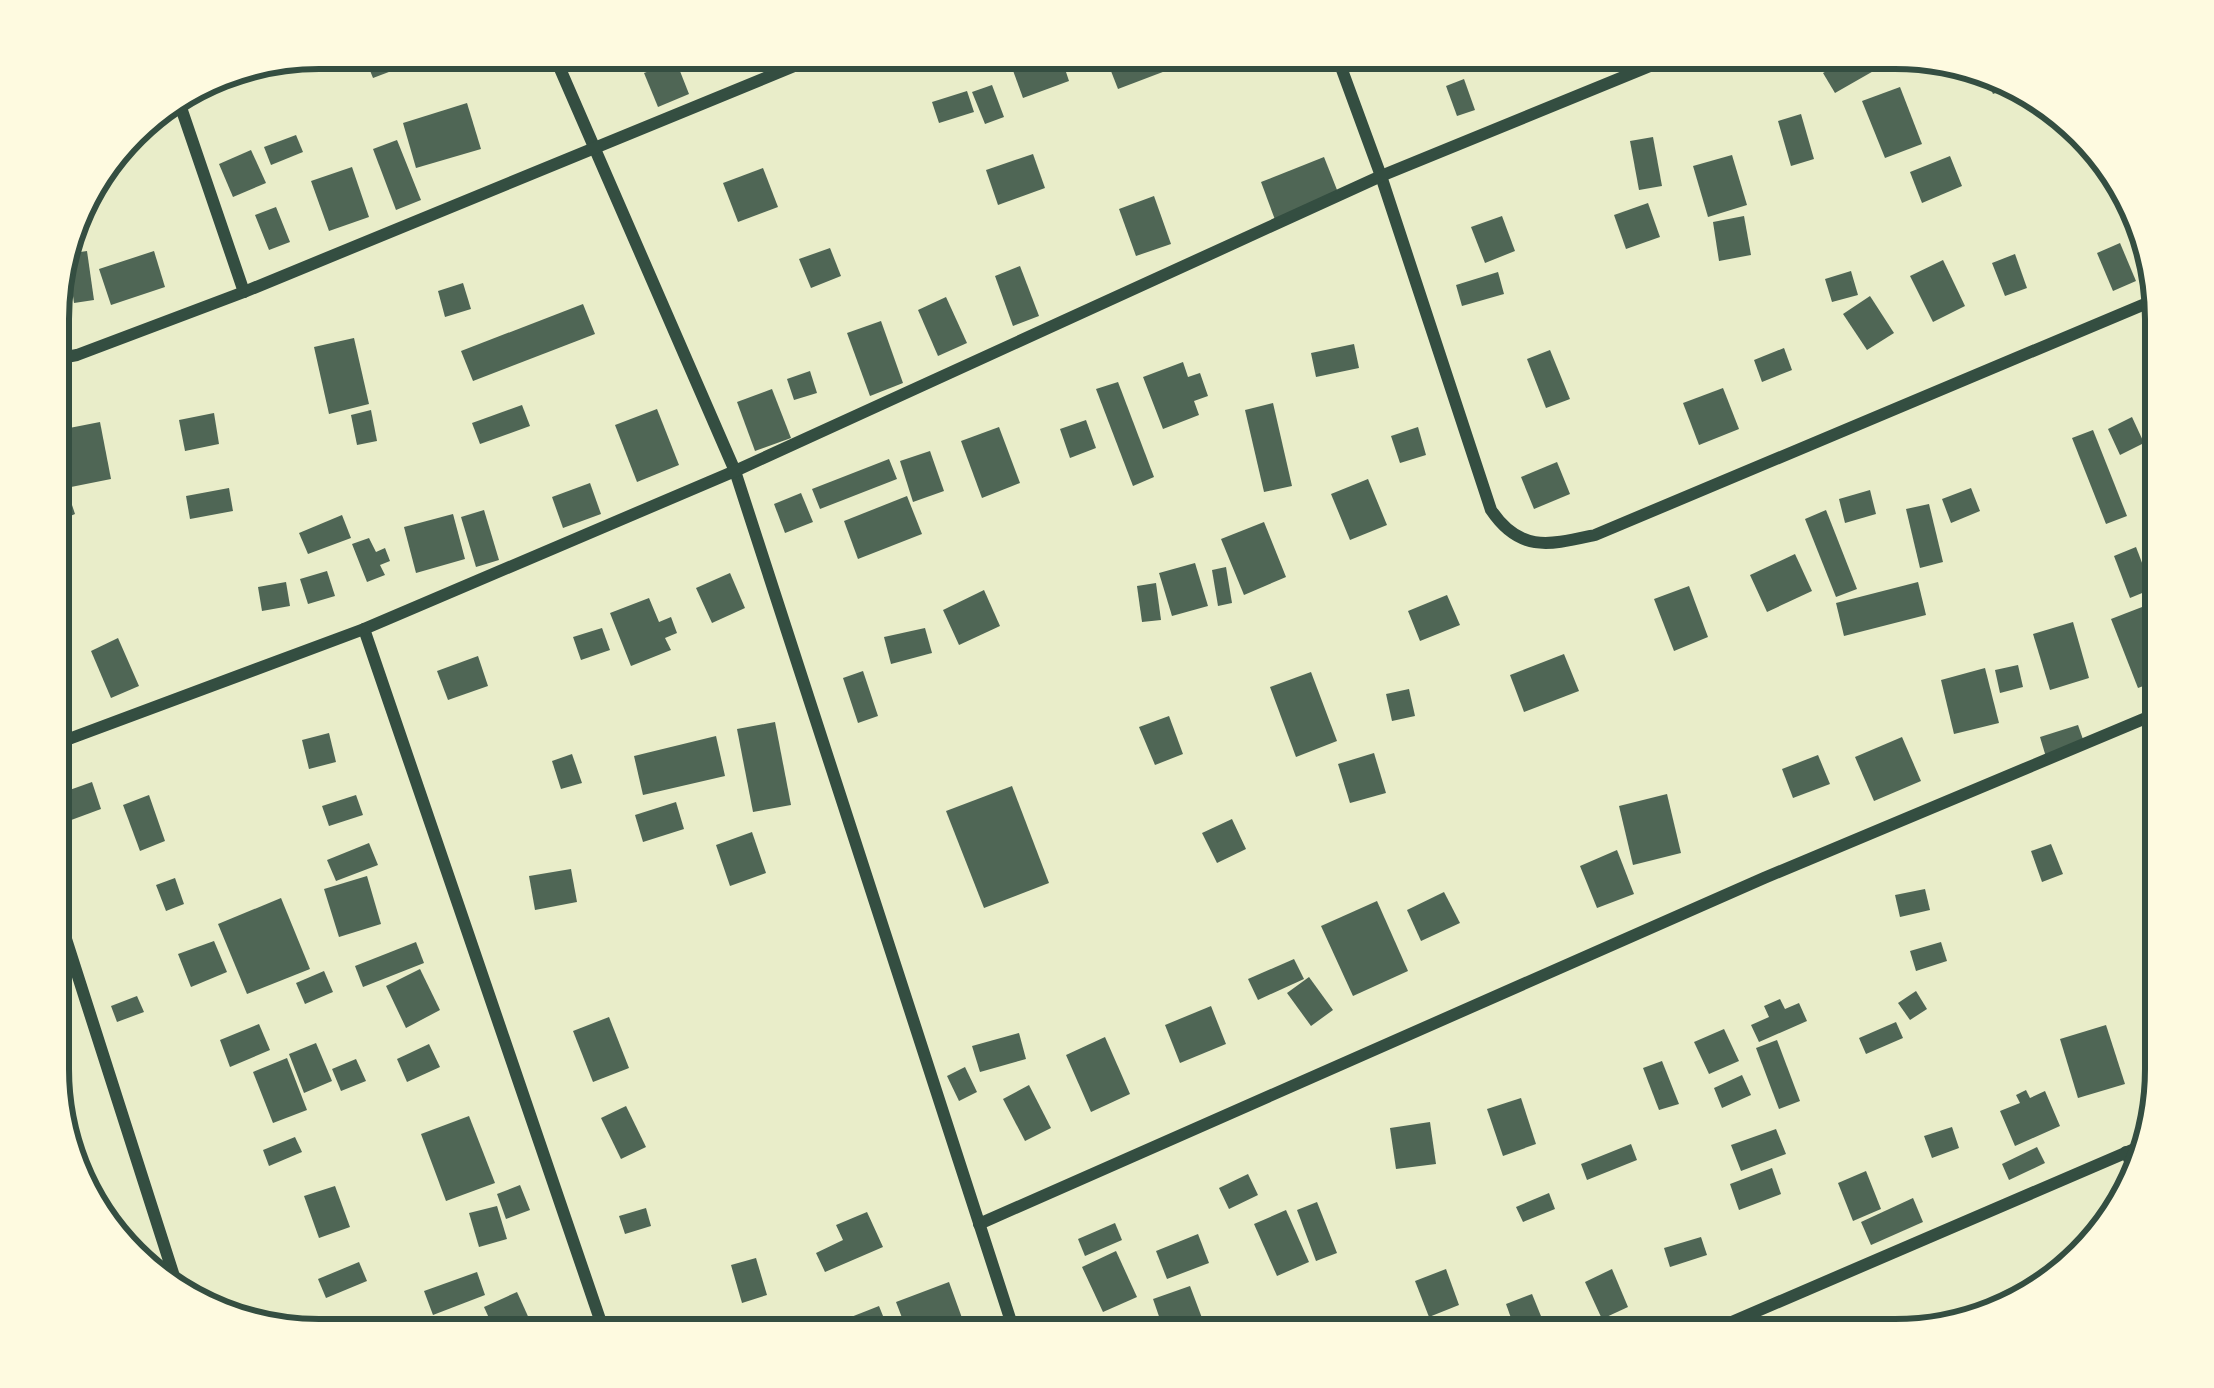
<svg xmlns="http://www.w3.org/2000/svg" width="2214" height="1388" font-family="Commissioner,sans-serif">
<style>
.building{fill:#4f6655}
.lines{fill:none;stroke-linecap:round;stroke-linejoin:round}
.minor{stroke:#344e41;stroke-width:12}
.rim{fill:none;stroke:#344e41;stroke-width:6}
</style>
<rect width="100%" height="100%" fill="#e9edc9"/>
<!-- building -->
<g class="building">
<path d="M361,48H452L373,78Z"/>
<path d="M795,48H827L799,59Z"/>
<path d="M1058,48L1069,81L1023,98L1011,65Z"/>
<path d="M1102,48H1159L1168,70L1118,89Z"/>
<path d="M1865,49L1877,69L1835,93L1823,73Z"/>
<path d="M676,61L689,94L658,107L644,73Z"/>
<path d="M1985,75L2016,85L1993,94Z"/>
<path d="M1464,79L1475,110L1457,116L1446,86Z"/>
<path d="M992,85L1004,117L985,124L972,92Z"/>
<path d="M1900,87L1922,144L1885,158L1862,101Z"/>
<path d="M967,91L974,112L939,123L932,102Z"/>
<path d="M467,103L481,149L416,168L403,123Z"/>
<path d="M1801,114L1814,159L1791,166L1778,121Z"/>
<path d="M296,135L303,152L271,165L264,147Z"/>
<path d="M1653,137L1662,186L1639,190L1630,141Z"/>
<path d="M397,140L421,200L396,210L373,149Z"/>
<path d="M251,150L266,183L233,197L219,164Z"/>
<path d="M1033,154L1045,188L998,205L986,170Z"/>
<path d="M1732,155L1747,205L1708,217L1693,166Z"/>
<path d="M1950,156L1962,186L1922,203L1910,172Z"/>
<path d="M1324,157L1341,200L1277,225L1261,182Z"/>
<path d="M352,167L369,217L329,231L311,181Z"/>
<path d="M763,168L778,207L738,222L723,183Z"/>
<path d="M1154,196L1171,244L1136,256L1119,209Z"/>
<path d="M2133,196L2146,237L2133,242L2118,202Z"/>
<path d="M1648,203L1660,237L1626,249L1614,215Z"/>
<path d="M276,207L290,242L269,250L255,215Z"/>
<path d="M1502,216L1515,251L1485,263L1471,227Z"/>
<path d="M1744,216L1751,255L1719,261L1713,222Z"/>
<path d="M2120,243L2136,281L2113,291L2097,253Z"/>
<path d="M830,248L841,276L811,288L799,259Z"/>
<path d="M65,250L69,327L50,328V284L60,251Z"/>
<path d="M87,251L94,300L74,303L67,254Z"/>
<path d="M154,251L165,287L111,305L99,269Z"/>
<path d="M2015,254L2027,288L2005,296L1992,263Z"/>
<path d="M1943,260L1965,306L1933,322L1910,276Z"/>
<path d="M1020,266L1039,316L1013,326L995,276Z"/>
<path d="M1851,271L1858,295L1832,302L1825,279Z"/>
<path d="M1498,272L1504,294L1462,306L1456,285Z"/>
<path d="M463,283L471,309L445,317L438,291Z"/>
<path d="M1870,296L1894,333L1867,350L1843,314Z"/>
<path d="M946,297L967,343L938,356L918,310Z"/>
<path d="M583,304L595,334L473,381L461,351Z"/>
<path d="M881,321L903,383L870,396L847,333Z"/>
<path d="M354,338L369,404L329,414L314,347Z"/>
<path d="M1354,344L1359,368L1316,377L1311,353Z"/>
<path d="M1784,348L1792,370L1762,382L1754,360Z"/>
<path d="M1550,350L1570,399L1546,408L1527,359Z"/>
<path d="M1183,362L1188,377L1200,373L1208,396L1194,401L1199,415L1163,429L1143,377Z"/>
<path d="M810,371L817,393L794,400L787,379Z"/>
<path d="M1118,382L1154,477L1133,486L1096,389Z"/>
<path d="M1723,388L1739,429L1699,445L1683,403Z"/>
<path d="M772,389L791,438L755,451L737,402Z"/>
<path d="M1273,403L1292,486L1264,492L1245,410Z"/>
<path d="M522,405L530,426L480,444L472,423Z"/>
<path d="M657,409L679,465L637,482L615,425Z"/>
<path d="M371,410L377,441L357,445L351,415Z"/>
<path d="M214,413L219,444L185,451L179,420Z"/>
<path d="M2132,417L2144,443L2120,455L2108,429Z"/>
<path d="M1086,420L1096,448L1070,458L1060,429Z"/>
<path d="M100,422L111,479L66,488L54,431Z"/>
<path d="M999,427L1020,483L982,498L961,441Z"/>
<path d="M1418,427L1426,455L1400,463L1391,436Z"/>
<path d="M2093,430L2127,516L2106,524L2072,438Z"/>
<path d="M930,451L944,491L913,502L900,461Z"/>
<path d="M889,459L897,479L820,509L812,489Z"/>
<path d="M1557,462L1570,494L1534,509L1521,477Z"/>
<path d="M1368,479L1387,525L1350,540L1331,494Z"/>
<path d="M590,483L601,514L563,528L552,497Z"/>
<path d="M229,488L233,511L190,519L186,496Z"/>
<path d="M1971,488L1980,511L1951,523L1942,499Z"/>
<path d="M1870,490L1876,514L1845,523L1839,499Z"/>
<path d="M801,493L813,522L785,533L774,504Z"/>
<path d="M907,496L922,534L858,559L844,521Z"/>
<path d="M71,502L75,514L61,520L56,507Z"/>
<path d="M1929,504L1943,562L1920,568L1906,509Z"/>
<path d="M484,510L499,560L476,567L461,517Z"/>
<path d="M1826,510L1857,589L1836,597L1805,519Z"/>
<path d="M453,514L465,559L416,573L404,527Z"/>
<path d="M342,515L351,538L308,554L299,533Z"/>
<path d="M1264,522L1286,577L1244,595L1221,539Z"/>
<path d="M369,538L376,552L385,548L390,561L380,565L385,575L367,582L352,544Z"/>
<path d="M2136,547L2152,589L2130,598L2114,556Z"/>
<path d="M1795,554L1812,591L1767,612L1750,575Z"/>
<path d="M1195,563L1208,606L1172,616L1159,573Z"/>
<path d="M1226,567L1232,603L1218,606L1212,570Z"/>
<path d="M327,571L335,596L308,604L300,579Z"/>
<path d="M730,573L745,608L712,623L696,588Z"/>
<path d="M286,582L290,606L262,611L258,587Z"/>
<path d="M1918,582L1926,615L1844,636L1836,603Z"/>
<path d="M1156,583L1161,620L1142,622L1137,586Z"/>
<path d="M1689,586L1708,637L1674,651L1654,599Z"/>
<path d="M984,590L1000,626L959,645L943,610Z"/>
<path d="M1447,595L1460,625L1420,641L1408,611Z"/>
<path d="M649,598L659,622L671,617L677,633L665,638L671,650L631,666L610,613Z"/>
<path d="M2155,602L2165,628V678L2138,688L2111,619Z"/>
<path d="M2073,622L2089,678L2050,690L2033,634Z"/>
<path d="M602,628L610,650L581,660L573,637Z"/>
<path d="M925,628L932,653L891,664L884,637Z"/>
<path d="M118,638L139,686L111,698L91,651Z"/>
<path d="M1564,654L1579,691L1524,712L1510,675Z"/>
<path d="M50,655L69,715L50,721Z"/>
<path d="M478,656L488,686L448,700L437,671Z"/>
<path d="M2018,665L2023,687L2000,693L1995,670Z"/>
<path d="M1985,668L1999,723L1954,734L1941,680Z"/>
<path d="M863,671L878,716L858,723L843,678Z"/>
<path d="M1311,672L1337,741L1296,757L1270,687Z"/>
<path d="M1409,689L1415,716L1392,721L1386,694Z"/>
<path d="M1169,716L1183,754L1155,765L1139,727Z"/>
<path d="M775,722L791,805L753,812L737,729Z"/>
<path d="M2078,725L2085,745L2046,757L2040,737Z"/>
<path d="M329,733L336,762L309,769L302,740Z"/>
<path d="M716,736L725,776L643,795L634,756Z"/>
<path d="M1902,737L1921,781L1874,801L1855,757Z"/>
<path d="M1374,753L1386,793L1350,803L1338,764Z"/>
<path d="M572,754L582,783L561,789L552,761Z"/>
<path d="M1818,755L1830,784L1793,798L1782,769Z"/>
<path d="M92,782L101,809L55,826L50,813V797Z"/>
<path d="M1012,786L1049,883L984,908L946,811Z"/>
<path d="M1667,794L1681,853L1633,865L1619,806Z"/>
<path d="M149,795L165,841L140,851L123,805Z"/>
<path d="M356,795L363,815L329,826L322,806Z"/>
<path d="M676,802L684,829L643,842L635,815Z"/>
<path d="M1232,819L1246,849L1217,863L1202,833Z"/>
<path d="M752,832L766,873L730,886L716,845Z"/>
<path d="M369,843L378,865L336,881L327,860Z"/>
<path d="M2051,844L2063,874L2042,882L2031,851Z"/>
<path d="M1617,850L1634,894L1597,908L1580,866Z"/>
<path d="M571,869L577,902L535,910L529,876Z"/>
<path d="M367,876L381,924L339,937L324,889Z"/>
<path d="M175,878L184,904L166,911L156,885Z"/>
<path d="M1925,889L1930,910L1900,917L1895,895Z"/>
<path d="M1444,892L1460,923L1421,941L1407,910Z"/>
<path d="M281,898L310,969L247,994L218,924Z"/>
<path d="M1377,901L1408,971L1353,996L1321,926Z"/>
<path d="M214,941L227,972L191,987L178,954Z"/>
<path d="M416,942L424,963L363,987L355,966Z"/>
<path d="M1941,942L1947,961L1916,971L1910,951Z"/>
<path d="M1294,959L1304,979L1258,1000L1248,979Z"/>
<path d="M420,969L440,1010L406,1028L386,986Z"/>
<path d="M324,971L333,992L305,1004L296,983Z"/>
<path d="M1309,977L1333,1010L1311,1026L1287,993Z"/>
<path d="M1916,991L1927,1009L1910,1020L1898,1003Z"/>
<path d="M137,996L144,1012L117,1022L111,1006Z"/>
<path d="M1780,999L1785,1009L1799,1003L1807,1021L1759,1042L1751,1025L1769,1017L1764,1006Z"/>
<path d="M1211,1006L1226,1044L1180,1063L1165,1025Z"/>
<path d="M609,1017L629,1068L593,1082L573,1031Z"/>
<path d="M1896,1022L1903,1038L1866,1054L1859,1038Z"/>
<path d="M259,1024L270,1050L230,1067L220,1040Z"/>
<path d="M2106,1025L2125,1084L2078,1098L2060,1039Z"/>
<path d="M1724,1029L1739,1061L1709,1074L1694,1042Z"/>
<path d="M1019,1033L1026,1059L980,1072L972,1046Z"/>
<path d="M1105,1037L1130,1094L1091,1112L1066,1055Z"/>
<path d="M1777,1040L1800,1101L1779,1109L1756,1048Z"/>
<path d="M316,1043L332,1081L304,1093L289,1054Z"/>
<path d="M429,1044L440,1067L407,1082L397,1059Z"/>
<path d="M287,1058L307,1110L273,1123L253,1072Z"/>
<path d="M356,1059L366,1081L341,1091L332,1069Z"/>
<path d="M1662,1061L1679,1104L1659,1110L1643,1068Z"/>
<path d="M965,1067L977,1092L959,1101L947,1076Z"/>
<path d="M1742,1075L1751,1095L1722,1108L1714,1088Z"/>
<path d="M1029,1085L1051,1128L1025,1141L1003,1099Z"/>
<path d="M2026,1090L2030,1098L2045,1091L2060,1126L2015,1146L2000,1111L2020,1103L2016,1095Z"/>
<path d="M1521,1098L1536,1144L1503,1156L1487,1109Z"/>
<path d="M626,1106L646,1147L621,1159L601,1118Z"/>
<path d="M469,1116L495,1183L446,1201L421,1134Z"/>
<path d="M1430,1122L1436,1164L1396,1169L1390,1128Z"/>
<path d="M1952,1127L1959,1148L1932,1158L1924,1136Z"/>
<path d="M1776,1129L1786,1154L1741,1171L1731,1145Z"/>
<path d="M295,1137L302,1152L269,1166L263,1150Z"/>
<path d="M1631,1144L1637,1160L1587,1180L1581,1164Z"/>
<path d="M2037,1147L2045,1163L2009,1180L2002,1164Z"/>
<path d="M1772,1168L1781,1194L1739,1210L1730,1184Z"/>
<path d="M1866,1171L1881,1209L1853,1221L1838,1183Z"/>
<path d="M1248,1174L1258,1195L1229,1209L1219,1188Z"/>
<path d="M520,1185L530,1210L506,1219L497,1194Z"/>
<path d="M335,1186L350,1227L319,1238L304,1196Z"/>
<path d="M1549,1193L1555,1209L1523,1222L1516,1207Z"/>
<path d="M1913,1198L1923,1222L1871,1245L1861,1222Z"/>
<path d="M1317,1202L1337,1253L1316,1261L1297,1210Z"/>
<path d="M497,1206L507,1239L479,1247L469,1213Z"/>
<path d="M646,1208L651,1226L625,1234L619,1216Z"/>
<path d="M1286,1210L1309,1262L1277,1276L1254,1224Z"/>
<path d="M867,1212L883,1247L825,1272L816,1253L843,1240L836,1225Z"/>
<path d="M1115,1223L1122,1240L1085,1256L1078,1239Z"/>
<path d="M1198,1234L1209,1263L1167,1279L1156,1251Z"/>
<path d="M1701,1237L1707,1255L1670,1267L1664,1248Z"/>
<path d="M1116,1251L1137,1297L1103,1312L1082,1267Z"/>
<path d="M756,1258L767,1295L742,1303L731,1265Z"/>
<path d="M359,1262L367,1281L326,1298L318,1279Z"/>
<path d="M1446,1269L1459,1305L1429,1317L1415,1281Z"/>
<path d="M1612,1269L1628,1307L1602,1319L1585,1282Z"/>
<path d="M477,1272L485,1295L433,1315L424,1291Z"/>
<path d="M949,1282L970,1340H901L909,1336L896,1302Z"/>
<path d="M1190,1286L1202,1318L1164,1331L1153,1299Z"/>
<path d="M517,1292L531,1323L498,1338L484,1307Z"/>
<path d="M1532,1294L1543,1321L1516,1332L1506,1304Z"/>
<path d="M879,1306L887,1326L853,1339L846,1319Z"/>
<path d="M1455,1317L1464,1340H1418L1416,1332Z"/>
<path d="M537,1323L545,1340H501Z"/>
</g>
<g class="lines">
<!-- minor -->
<g class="minor">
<path d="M551,48L735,471L1017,1340"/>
<path d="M1334,48L1381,176L1491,510C1520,553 1549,545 1595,535L2164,296"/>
<path d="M176,93L244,292"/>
<path d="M50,360L77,355L244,292L838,48"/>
<path d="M364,629L607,1340"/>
<path d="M50,746L364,629L735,471L1381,176L1694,48"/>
<path d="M50,889L181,1298"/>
<path d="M2126,1152L2136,1174"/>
<path d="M979,1224L1764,878L2165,710"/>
<path d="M1690,1340L2146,1144"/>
</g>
</g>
<!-- crop -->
<path d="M0 0H2214V1388H0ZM319 69H1895A250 250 0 0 1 2145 319V1069A250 250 0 0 1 1895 1319H319A250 250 0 0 1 69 1069V319A250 250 0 0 1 319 69Z" fill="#fefae0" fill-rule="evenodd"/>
<path class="rim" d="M319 69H1895A250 250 0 0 1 2145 319V1069A250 250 0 0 1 1895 1319H319A250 250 0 0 1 69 1069V319A250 250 0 0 1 319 69Z"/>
</svg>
